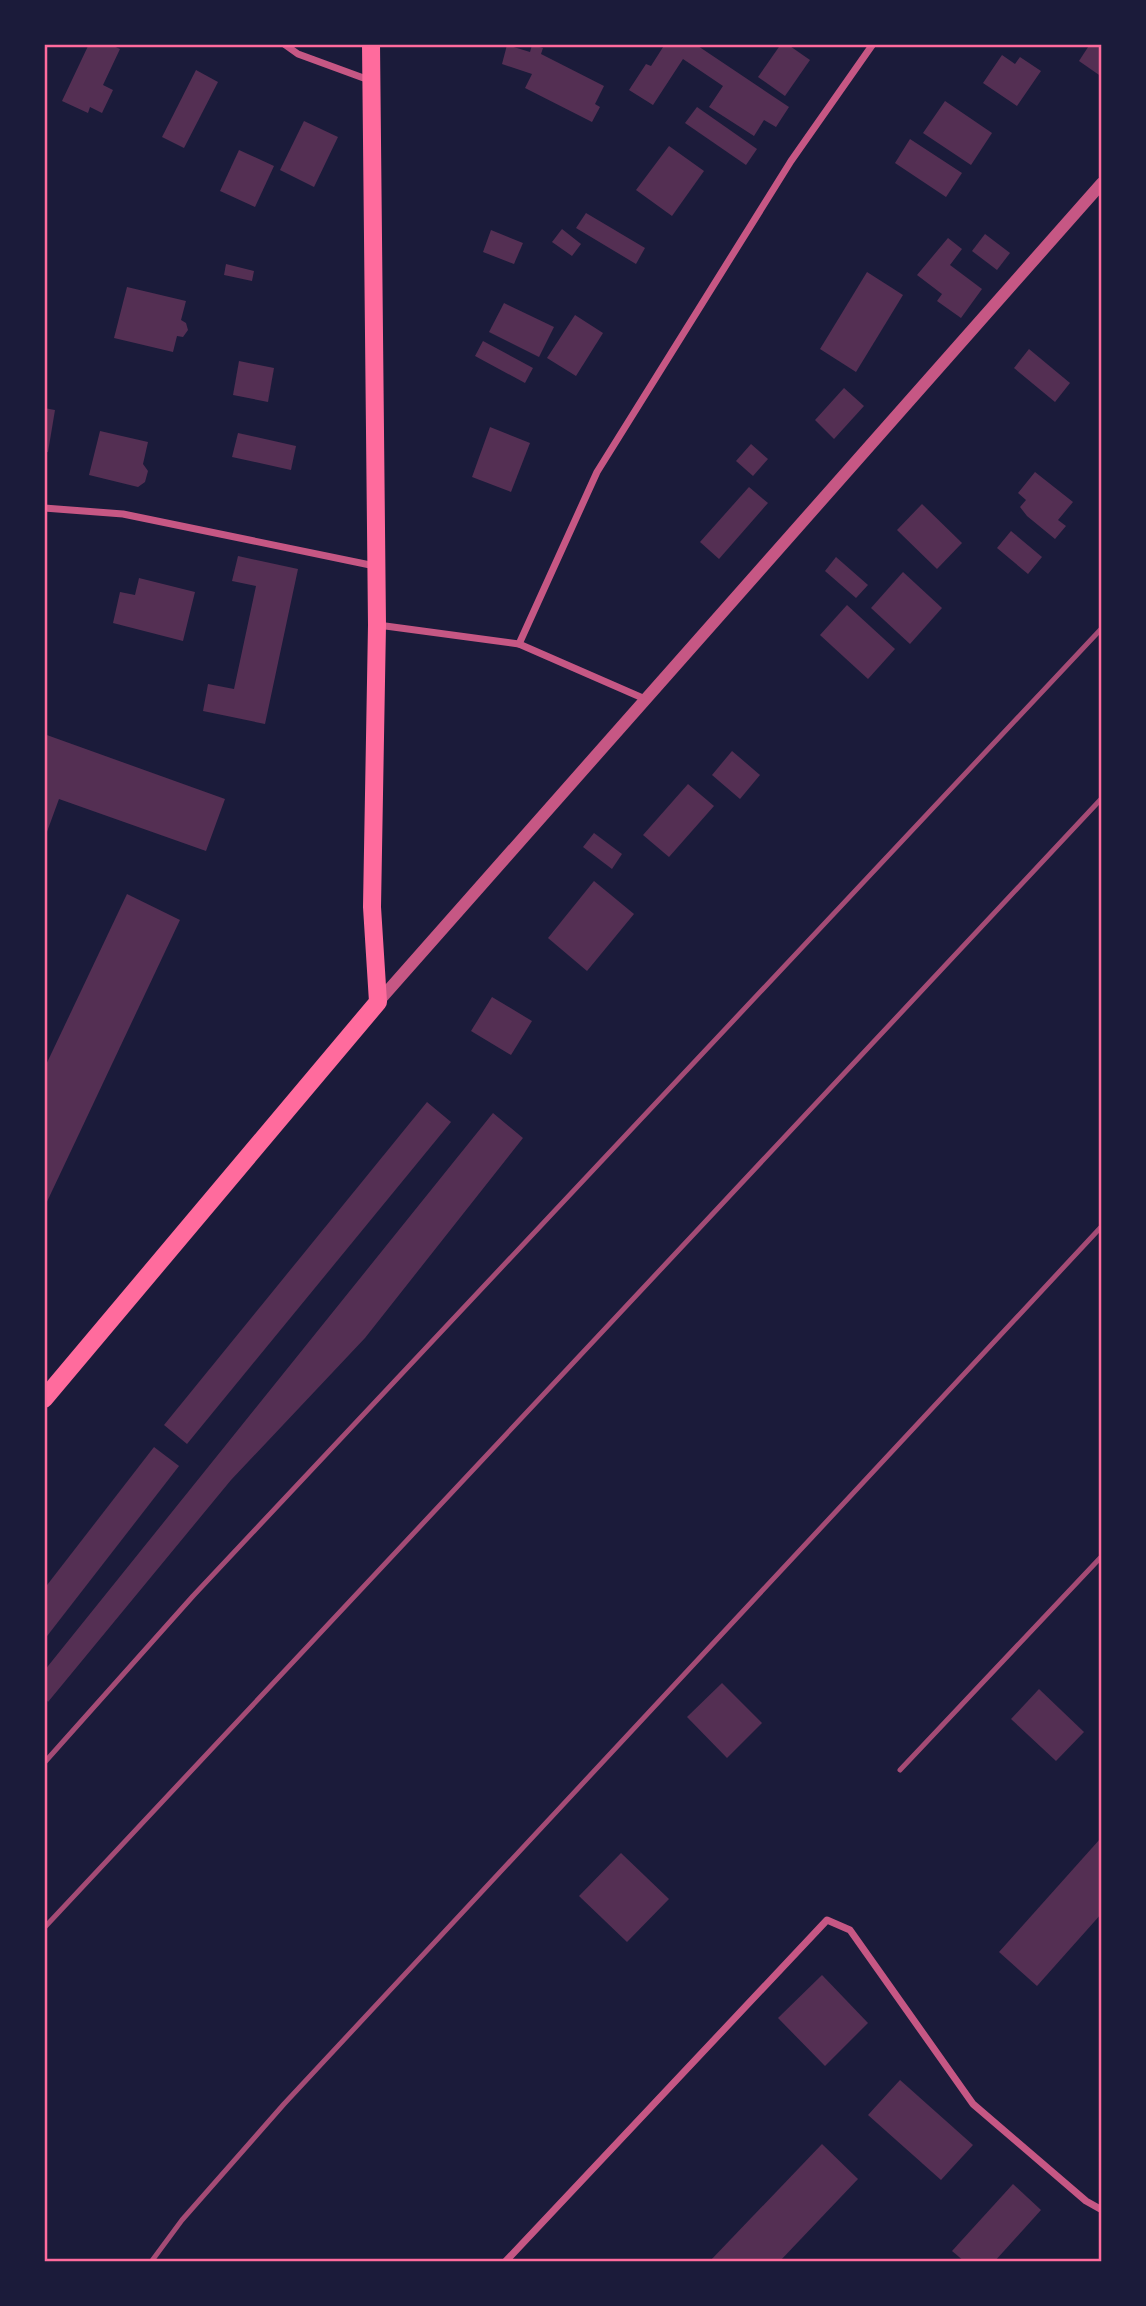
<svg xmlns="http://www.w3.org/2000/svg" width="1146" height="2306" font-family="'DM Sans',sans-serif">
<style>
.building{fill:#542f53}
.lines{fill:none;stroke-linecap:round;stroke-linejoin:round}
.minor{stroke:#c65784;stroke-width:7}
.tertiary{stroke:#c65784;stroke-width:12}
.primary{stroke:#ff6b9d;stroke-width:18}
.rail{stroke:#a44b75;stroke-width:5}
.neatline{fill:none;stroke:#ff6b9d;stroke-width:2.5}
</style>
<rect width="100%" height="100%" fill="#1b1b3a"/>
<!-- building -->
<g class="building">
<path d="M89,44H109L120,49L103,85L113,90L102,113L90,107L88,113L62,101Z"/>
<path d="M665,44H695L789,107L776,127L764,120L754,136L709,107L723,86L683,59L653,105L629,90L646,64L651,66Z"/>
<path d="M781,44H787L810,60L785,96L758,77Z"/>
<path d="M1090,44H1102V77L1079,61Z"/>
<path d="M507,45L530,52L532,45L543,48L541,54L604,86L595,104L600,107L592,122L525,88L532,74L502,64Z"/>
<path d="M1002,55L1015,64L1020,57L1041,71L1017,106L983,83Z"/>
<path d="M196,70L218,82L184,148L162,137Z"/>
<path d="M945,101L992,133L971,165L923,133Z"/>
<path d="M697,107L757,149L746,165L685,123Z"/>
<path d="M304,121L338,137L314,187L280,170Z"/>
<path d="M910,139L962,173L946,197L895,163Z"/>
<path d="M669,146L704,171L672,216L636,190Z"/>
<path d="M239,150L274,166L255,207L220,191Z"/>
<path d="M586,213L645,248L636,264L576,228Z"/>
<path d="M562,229L581,244L572,256L552,242Z"/>
<path d="M491,230L523,243L514,264L483,252Z"/>
<path d="M985,234L1010,253L997,270L972,251Z"/>
<path d="M948,238L962,249L950,265L982,289L961,318L937,301L942,294L917,275Z"/>
<path d="M226,264L254,271L252,281L224,275Z"/>
<path d="M867,272L903,295L856,372L820,349Z"/>
<path d="M127,287L186,301L181,320L186,323L188,330L183,337L177,336L173,352L114,338Z"/>
<path d="M504,303L554,327L539,357L489,332Z"/>
<path d="M575,315L603,333L576,376L547,358Z"/>
<path d="M483,341L533,368L525,383L475,356Z"/>
<path d="M1029,349L1070,383L1055,402L1014,368Z"/>
<path d="M239,361L274,368L268,402L233,395Z"/>
<path d="M844,388L864,406L834,439L815,420Z"/>
<path d="M44,408L55,410L48,452H44Z"/>
<path d="M490,427L530,443L511,492L472,477Z"/>
<path d="M100,431L148,442L143,464L148,471L145,482L138,487L89,475Z"/>
<path d="M238,433L296,446L291,470L232,457Z"/>
<path d="M751,444L768,459L753,476L736,461Z"/>
<path d="M1035,472L1073,502L1058,520L1066,526L1055,539L1027,516L1020,507L1026,500L1018,493Z"/>
<path d="M749,487L768,503L719,559L700,542Z"/>
<path d="M922,504L962,543L937,569L897,530Z"/>
<path d="M1011,531L1042,557L1028,574L997,548Z"/>
<path d="M238,556L298,569L265,724L203,711L208,684L234,689L256,586L232,581Z"/>
<path d="M836,557L868,585L856,598L825,571Z"/>
<path d="M903,572L942,608L910,644L871,608Z"/>
<path d="M139,578L195,592L183,641L113,623L120,592L135,595Z"/>
<path d="M847,605L895,649L868,679L820,635Z"/>
<path d="M44,734L225,799L206,851L59,799L44,840Z"/>
<path d="M732,751L760,775L740,799L712,775Z"/>
<path d="M688,784L714,806L669,857L643,835Z"/>
<path d="M594,833L622,854L612,869L583,847Z"/>
<path d="M594,881L634,914L587,971L548,938Z"/>
<path d="M127,894L180,920L44,1208V1069Z"/>
<path d="M492,997L532,1021L511,1055L471,1031Z"/>
<path d="M427,1102L451,1122L187,1444L164,1425Z"/>
<path d="M493,1113L523,1138L365,1338L231,1480L48,1702L44,1695V1671Z"/>
<path d="M154,1447L179,1466L44,1640V1589Z"/>
<path d="M722,1683L762,1723L727,1758L687,1717Z"/>
<path d="M1039,1689L1084,1732L1056,1761L1011,1719Z"/>
<path d="M1100,1839L1102,1842V1913L1037,1986L999,1952Z"/>
<path d="M621,1853L669,1899L627,1942L579,1896Z"/>
<path d="M822,1975L868,2023L825,2066L778,2018Z"/>
<path d="M900,2080L973,2145L941,2180L868,2115Z"/>
<path d="M822,2144L858,2179L779,2262H709Z"/>
<path d="M1013,2184L1041,2210L994,2262H965L952,2251Z"/>
</g>
<g class="lines">
<!-- minor -->
<g class="minor">
<path d="M284,44L298,54L369,80"/>
<path d="M44,508L123,514L375,566"/>
<path d="M378,625L519,644"/>
<path d="M645,699L519,644L597,472L791,161L873,44"/>
<path d="M505,2262L827,1920L850,1930L973,2104L1086,2201L1102,2210"/>
</g>
<!-- tertiary -->
<path class="tertiary" d="M378,1002L1102,183"/>
<!-- primary -->
<path class="primary" d="M44,1399L378,1002L372,907L377,625L371,44"/>
<!-- rail -->
<g class="rail">
<path d="M44,1763L193,1596L1102,628"/>
<path d="M900,1770L1102,1556"/>
<path d="M44,1928L1102,798"/>
<path d="M151,2262L182,2220L284,2104L1102,1226"/>
</g>
</g>
<!-- border -->
<rect width="1146" height="2306" fill="none" stroke="#1b1b3a" stroke-width="91"/>
<rect x="46" y="46" width="1054" height="2214" class="neatline"/>
</svg>
